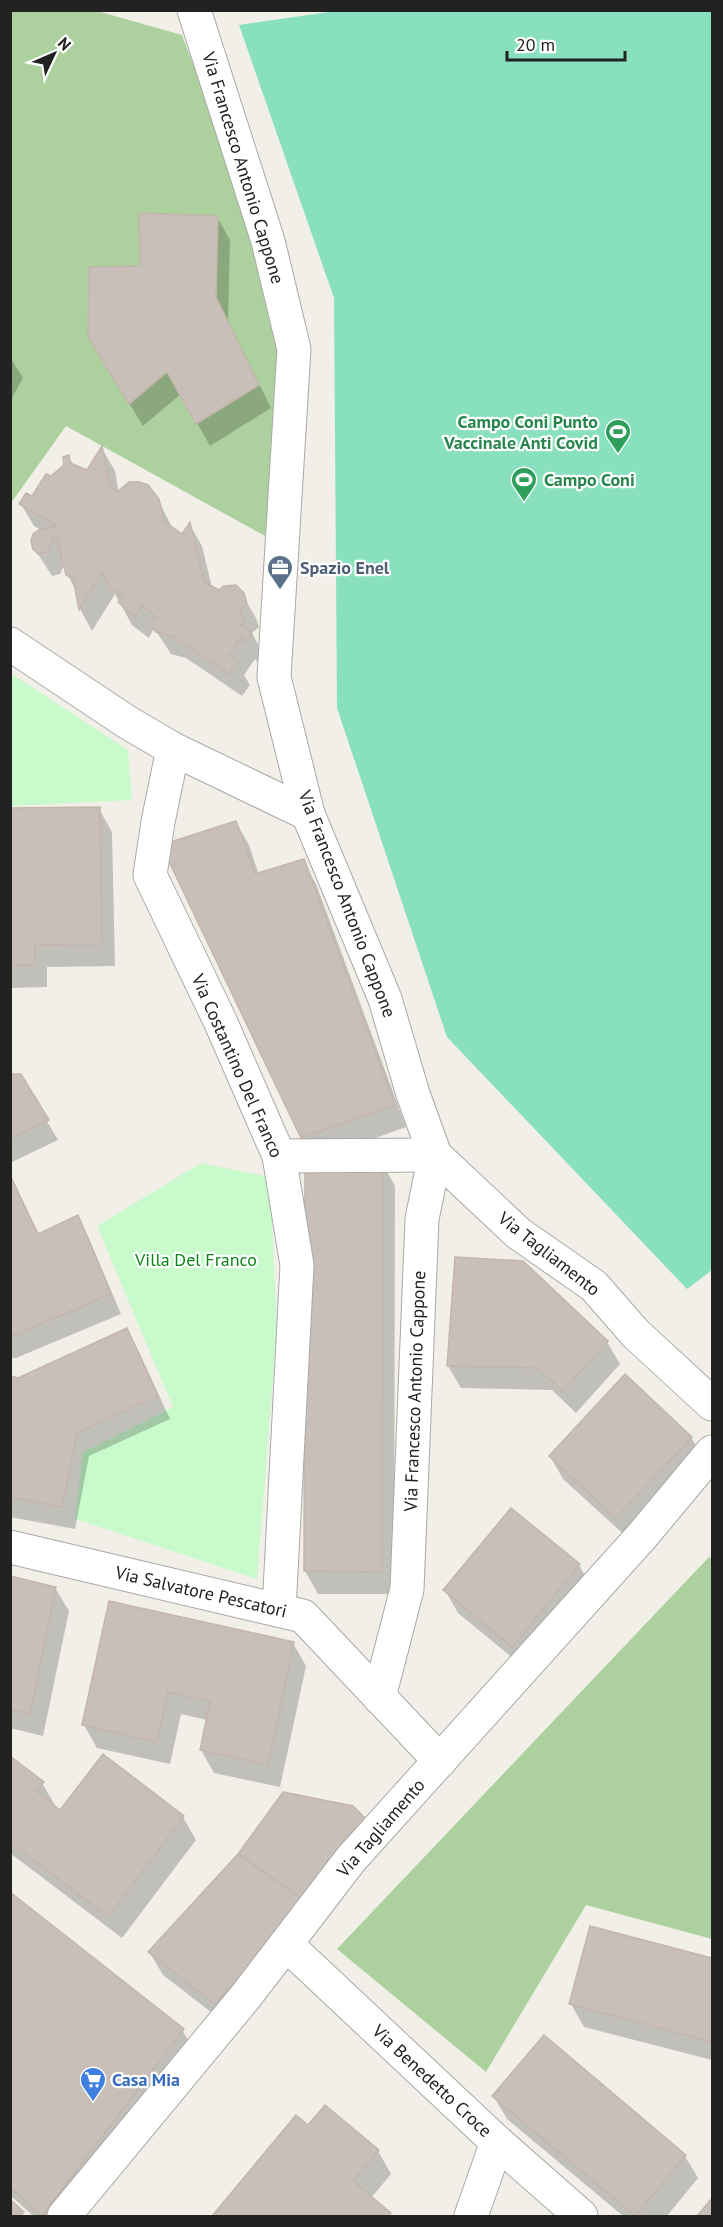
<svg xmlns="http://www.w3.org/2000/svg" width="723" height="2227" font-family="'PT Sans',sans-serif">
<style>
.forest{fill:#add19e}
.park{fill:#c8facc}
.pitch{fill:#88e0be}
.shadow{fill:#0003}
.building{fill:#c7bfb8;stroke:#c4b6ab;stroke-width:1.5}
.lines{fill:none;stroke-linecap:round;stroke-linejoin:round}
.minor-casing{stroke:#a9a9a9;stroke-width:35}
.minor{stroke:#fff;stroke-width:33}
.labels{text-anchor:middle;stroke-width:4.5;stroke-linejoin:round;paint-order:stroke}
.street-label{font-size:18px;fill:#222;stroke:#fff}
.leisure-label{font-size:18px;font-weight:bold;fill:#27864d;stroke:#fff;text-anchor:end}
.service-label{font-size:18px;font-weight:bold;fill:#4e5e75;stroke:#fff;text-anchor:start}
.park-label{font-size:18px;fill:#0c8416;stroke:#fff}
.shop-label{font-size:18px;font-weight:bold;fill:#366cbe;stroke:#fff;text-anchor:start}
</style>
<rect width="100%" height="100%" fill="#f2efe9"/>
<!-- forest -->
<g class="forest">
<path d="M11,11H97L182,35L229,158L284,354L265,536L66,426L11,503Z"/>
<path d="M709,1557L712,1558V1939L586,1905L486,2072L337,1949Z"/>
</g>
<!-- park -->
<g class="park">
<path d="M10,673L128,750L132,800L11,806Z"/>
<path d="M201,1163L270,1177L277,1326L257,1579L75,1519L83,1452L173,1407L97,1226Z"/>
</g>
<!-- pitch -->
<path class="pitch" d="M336,11H712V1270L687,1289L447,1037L337,708L334,298L239,25Z"/>
<!-- shadow -->
<g class="shadow">
<path d="M217,217L230,240L228,321L271,408L210,446L181,394L143,426L103,360L142,268Z"/>
<path d="M10,357L23,378L10,401Z"/>
<path d="M102,449L115,471L119,493L158,500L173,529L183,536L190,525L202,546L212,588L219,592L242,594L256,618L259,627L252,633L264,656L260,664L255,659L244,675L250,685L242,696L186,658L171,654L154,628L149,638L132,625L115,594L92,631L80,609L77,592L67,574L65,563L60,574L52,576L34,548L41,530L34,526L21,504L32,498L66,465L69,457L74,466L88,472Z"/>
<path d="M99,809L112,832L115,966L47,967V987L10,988V810Z"/>
<path d="M236,822L249,845L259,875L303,861L316,884L406,1127L315,1160L302,1137Z"/>
<path d="M10,1076H20L58,1140L10,1163Z"/>
<path d="M382,1163L395,1186L394,1594H318L305,1571Z"/>
<path d="M10,1174L39,1235L77,1217L88,1236L121,1314L16,1358H10Z"/>
<path d="M126,1330L139,1352L170,1419L89,1456L75,1529L10,1517V1377L18,1380Z"/>
<path d="M607,1342L620,1364L576,1413L552,1390L461,1388L448,1366Z"/>
<path d="M691,1437L704,1460L630,1540L563,1479L550,1456Z"/>
<path d="M579,1565L592,1588L526,1669L458,1613L445,1590Z"/>
<path d="M10,1577L55,1588L69,1611L43,1736L10,1728Z"/>
<path d="M293,1643L306,1666L280,1787L214,1773L201,1750L207,1720L181,1714L170,1764L97,1748L84,1725Z"/>
<path d="M104,1756L183,1817L196,1840L122,1938L10,1853V1758L42,1783L55,1805L54,1807L61,1812Z"/>
<path d="M382,1847L320,1926L229,2026L163,1975L150,1953Z"/>
<path d="M10,1894L182,2030L196,2053L72,2216H33L10,2195Z"/>
<path d="M591,1927L712,1959V2060L584,2027L571,2004Z"/>
<path d="M494,2097L685,2156L698,2178L667,2216H623L507,2119Z"/>
<path d="M297,2118L308,2127L378,2151L391,2174L371,2198L392,2216H214Z"/>
</g>
<!-- building -->
<g class="building">
<path d="M139,213L218,216L216,297L259,385L196,424L167,372L129,404L88,337L89,267L140,266Z"/>
<path d="M102,446L110,486L117,492L129,482H139L148,485L159,499L165,522L182,534L190,522L204,582L219,590L224,586L236,585L244,593L247,603L240,610L244,624H238L252,632L246,643L241,637L229,656L238,662L229,674L172,636L156,632L150,624L156,617L142,605L136,617L118,602L123,597L110,588L102,572L79,610L73,578L66,575L57,539L53,538L47,552L38,554L33,549L31,541L33,534L39,530L57,526L19,504L26,493L32,496L46,474L51,476L64,465L63,457L69,455L70,463L87,470Z"/>
<path d="M100,807L102,944L35,945V965H10V808Z"/>
<path d="M236,821L255,874L304,859L395,1105L301,1138L161,845Z"/>
<path d="M10,1074H21L49,1120L10,1139Z"/>
<path d="M305,1161L383,1162L382,1572L304,1571Z"/>
<path d="M10,1175L38,1234L78,1215L111,1294L10,1337Z"/>
<path d="M455,1257L523,1261L608,1341L563,1391L537,1368L447,1366Z"/>
<path d="M127,1328L158,1396L77,1433L62,1507L10,1497V1376L18,1378Z"/>
<path d="M625,1374L692,1437L616,1518L549,1456Z"/>
<path d="M511,1508L580,1564L512,1647L443,1590Z"/>
<path d="M10,1576L56,1587L30,1714L10,1709Z"/>
<path d="M109,1601L294,1642L268,1765L200,1750L210,1701L168,1692L157,1742L82,1725Z"/>
<path d="M103,1754L184,1816L108,1917L10,1842V1756L44,1782L36,1791L60,1810Z"/>
<path d="M283,1792L353,1806L370,1823L308,1903L238,1854Z"/>
<path d="M238,1854L308,1903L215,2004L148,1952Z"/>
<path d="M10,1892L184,2029L42,2216L10,2186Z"/>
<path d="M590,1926L712,1958V2042L569,2004Z"/>
<path d="M544,2035L686,2155L635,2216L492,2096Z"/>
<path d="M325,2105L379,2150L353,2181L391,2213L388,2216H212L296,2115L308,2125Z"/>
<path d="M712,2198V2216H697Z"/>
<path d="M10,2199L24,2212L20,2216H10Z"/>
</g>
<g class="lines">
<defs>
<g id="minor">
<path d="M194,10L268,241L294,349L274,677L308,814L385,999L413,1094L435,1155L422,1219L407,1589L379,1697"/>
<path d="M10,644L127,722L173,749L308,814"/>
<path d="M173,749L158,822L150,875L221,1023L279,1156L297,1265L279,1610"/>
<path d="M435,1155L518,1233L594,1286L635,1333L712,1404"/>
<path d="M279,1156L435,1155"/>
<path d="M10,1547L303,1616L440,1761"/>
<path d="M286,1944L497,2142L581,2216"/>
<path d="M64,2216L246,1996L351,1859L642,1536L712,1452"/>
<path d="M471,2216L497,2142"/>
</g>
</defs>
<!-- minor casing -->
<use href="#minor" class="minor-casing"/>
<!-- minor -->
<use href="#minor" class="minor"/>
</g>
<!-- icons -->
<defs>
<symbol id="stadium-pin" viewBox="-11 -11 22 30"><path d="M0 17L-7.5 6A9.5 9.5 0 1 1 7.5 6Z" fill="#2e9e5b" stroke="#fff"/><path d="M0-5a6.5 5 0 1 0 0 10a6.5 5 0 1 0 0-10ZM-3.5-1.8h7v3.6h-7Z" fill="#fff"/></symbol>
<symbol id="office-pin" viewBox="-11 -11 22 30"><path d="M0 17L-7.5 6A9.5 9.5 0 1 1 7.5 6Z" fill="#5c6f8a" stroke="#fff"/><path d="M-6-3h4V-5.5h4V-3h4V5H-6ZM-1-4.5V-3h2v-1.5ZM-6 0V1H6V0Z" fill="#fff"/></symbol>
<symbol id="supermarket-pin" viewBox="-11 -11 22 30"><path d="M0 17L-7.5 6A9.5 9.5 0 1 1 7.5 6Z" fill="#3f7fe0" stroke="#fff"/><path d="M-6-5.5h2.5l.6 2H6L4.5 2H-2.5L-4.4-4H-6ZM-1.5 3.2a1.3 1.3 0 1 0 .1 0ZM3 3.2a1.3 1.3 0 1 0 .1 0Z" fill="#fff"/></symbol>
</defs>
<g fill-rule="evenodd">
<use href="#stadium-pin" x="603" y="417" width="30" height="40"/>
<use href="#stadium-pin" x="509" y="465" width="30" height="40"/>
<use href="#office-pin" x="265" y="553" width="30" height="40"/>
<use href="#supermarket-pin" x="78" y="2065" width="30" height="40"/>
</g>
<g class="labels">
<!-- street labels -->
<g class="street-label">
<text transform="translate(243 168) rotate(73)" y="6">Via Francesco Antonio Cappone</text>
<text transform="translate(347 904) rotate(69)" y="6">Via Francesco Antonio Cappone</text>
<text transform="translate(237 1066) rotate(66)" y="6">Via Costantino Del Franco</text>
<text transform="translate(549 1254) rotate(38)" y="6">Via Tagliamento</text>
<text transform="translate(415 1391) rotate(-88)" y="6">Via Francesco Antonio Cappone</text>
<text transform="translate(201 1592) rotate(13)" y="6">Via Salvatore Pescatori</text>
<text transform="translate(381 1828) rotate(-49)" y="6">Via Tagliamento</text>
<text transform="translate(432 2081) rotate(43)" y="6">Via Benedetto Croce</text>
</g>
<!-- leisure labels -->
<g class="leisure-label">
<text x="598" y="428">Campo Coni Punto<tspan x="598" dy="21">Vaccinale Anti Covid</tspan></text>
<text x="544" y="486" text-anchor="start">Campo Coni</text>
</g>
<!-- service labels -->
<g class="service-label">
<text x="300" y="574">Spazio Enel</text>
</g>
<!-- park labels -->
<g class="park-label">
<text x="196" y="1266">Villa Del Franco</text>
</g>
<!-- shop labels -->
<g class="shop-label">
<text x="112" y="2086">Casa Mia</text>
</g>
</g>
<!-- border -->
<rect width="723" height="2227" fill="none" stroke="#222222" stroke-width="24"/>
<!-- north arrow -->
<g transform="translate(54 54) rotate(46)" stroke="#ffffff" stroke-width="4.5" paint-order="stroke">
<path d="M0-4.5L10 22L0 15L-10 22Z" fill="#222222"/>
<text y="-9" font-size="16" font-weight="bold" text-anchor="middle" fill="#222222">N</text>
</g>
<!-- scale -->
<path d="M507 51v9h118v-9" fill="none" stroke="#222222" stroke-width="3"/>
<text x="516" y="51" font-size="18" fill="#222222" stroke="#ffffff" stroke-width="4.5" paint-order="stroke">20 m</text>
</svg>
